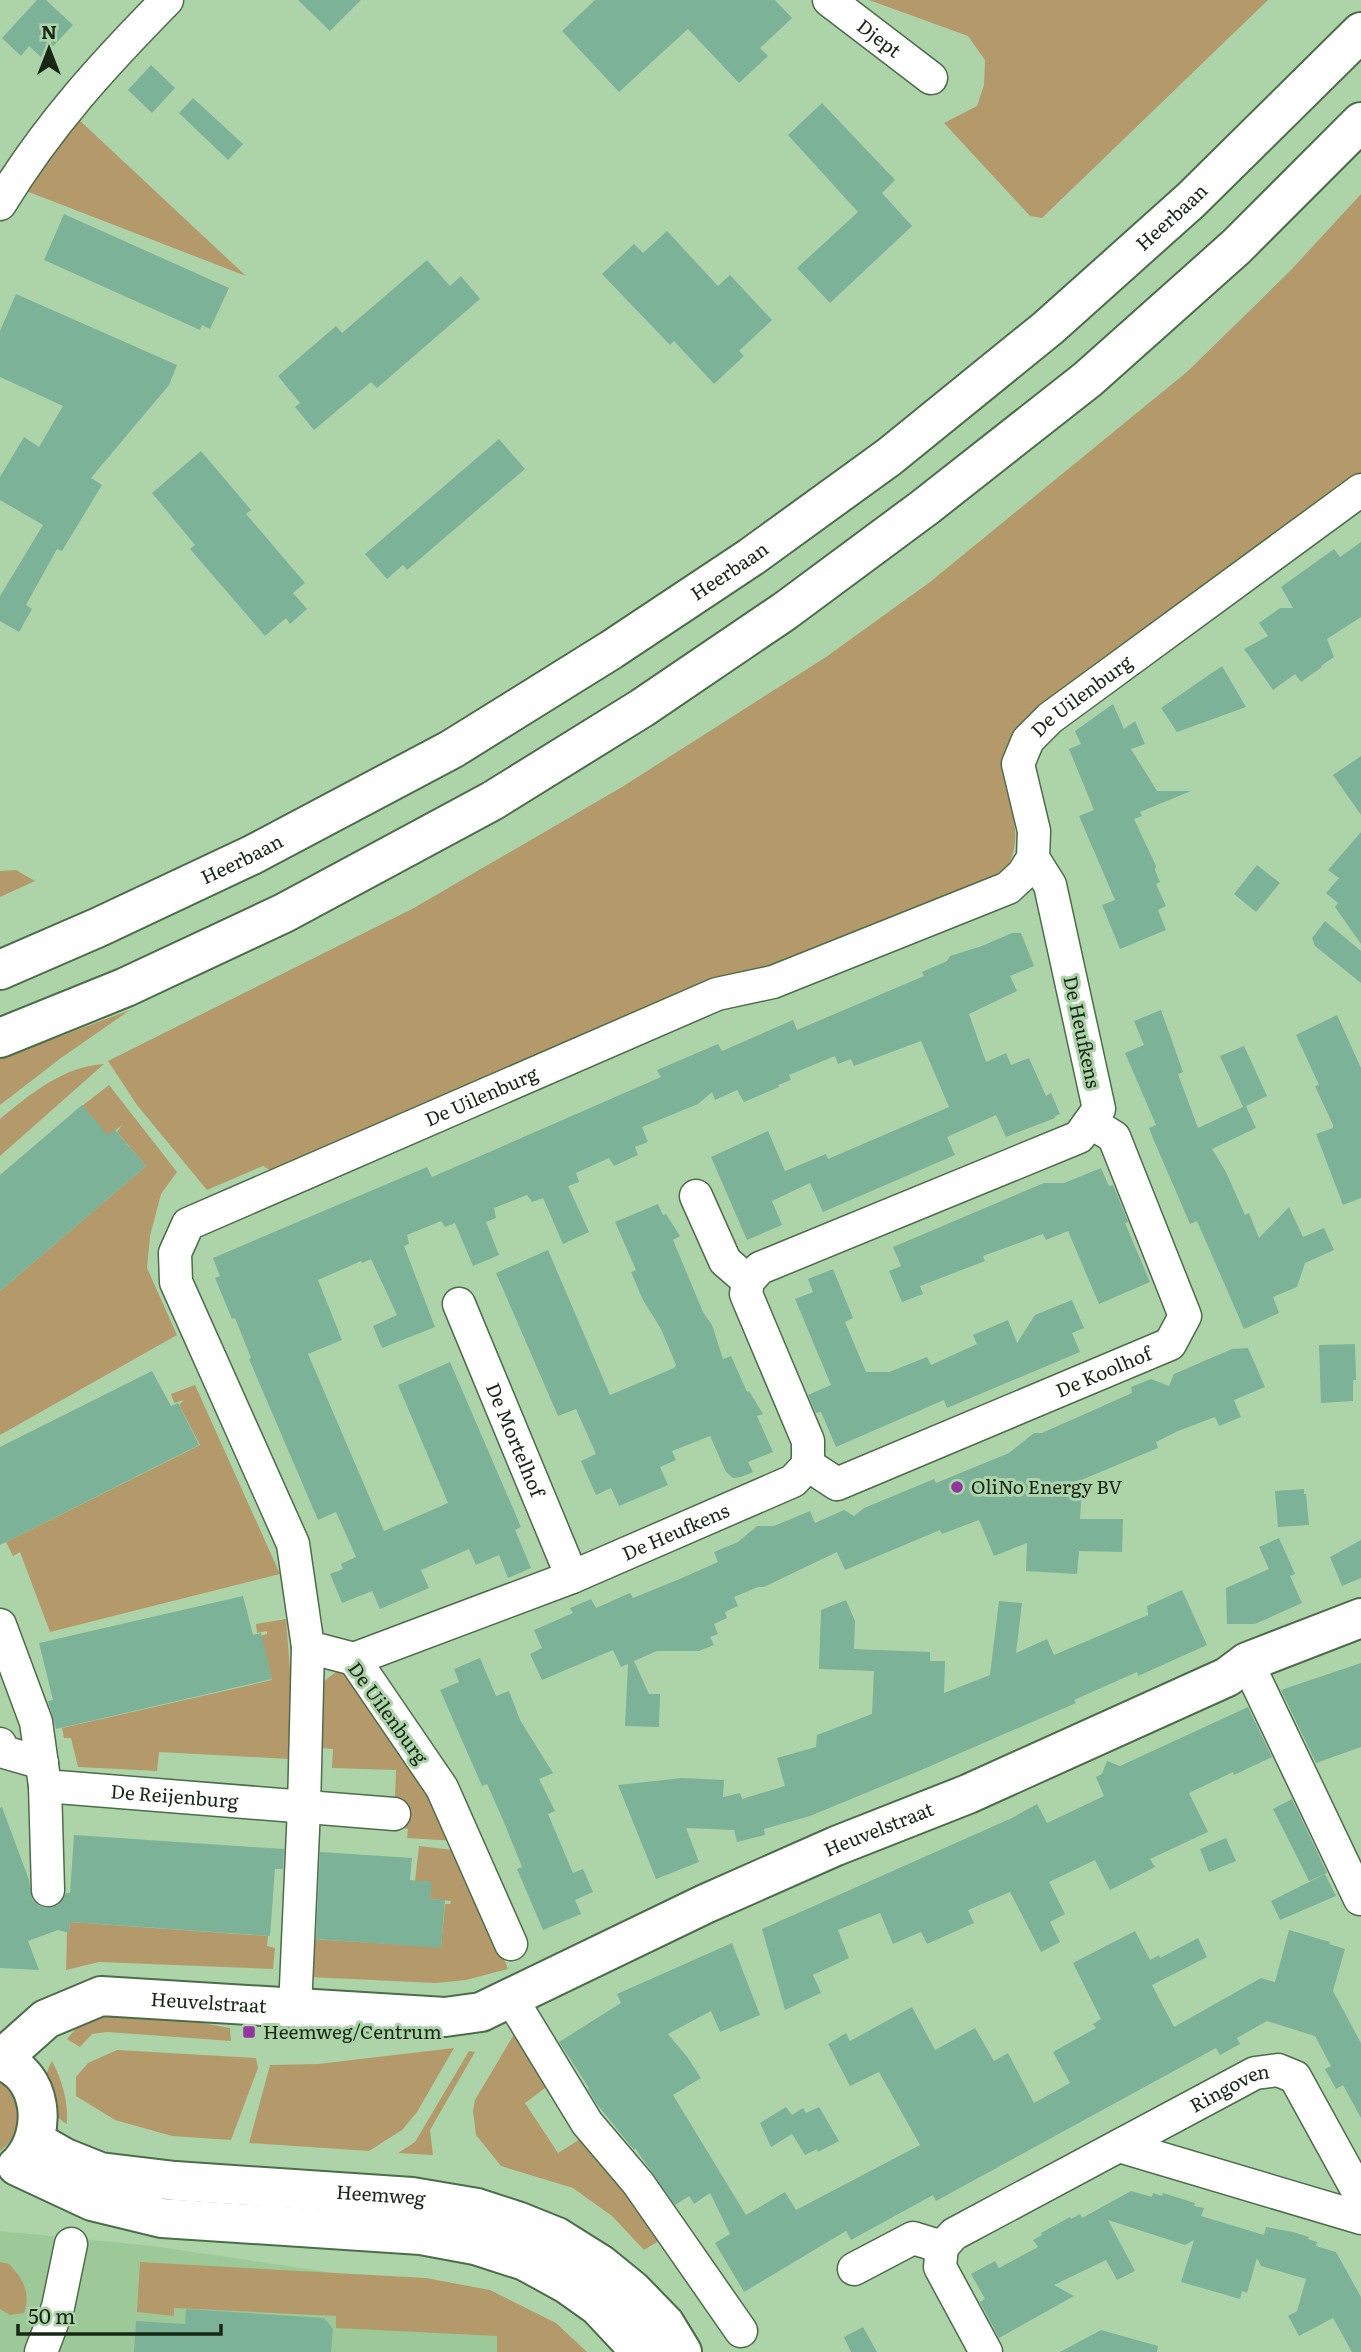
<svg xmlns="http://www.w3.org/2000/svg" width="1361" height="2352" font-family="Literata,serif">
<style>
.built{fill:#9dc999}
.green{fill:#b49a6a}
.building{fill:#7cb398}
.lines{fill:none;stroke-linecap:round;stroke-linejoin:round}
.street-casing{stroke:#4b6d48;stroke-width:35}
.secondary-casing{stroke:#4b6d48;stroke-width:42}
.street{stroke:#fff;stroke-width:32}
.secondary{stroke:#fff;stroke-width:38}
.poi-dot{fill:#92359f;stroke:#add4a9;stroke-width:2.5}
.labels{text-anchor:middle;stroke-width:6;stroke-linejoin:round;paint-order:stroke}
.street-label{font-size:19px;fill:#182616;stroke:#add4a9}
.poi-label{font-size:19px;fill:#182616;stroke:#add4a9;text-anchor:start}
</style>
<rect width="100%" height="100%" fill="#add4a9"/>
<!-- built -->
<path class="built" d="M0,2231L153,2246L462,2292L560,2352H0Z"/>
<!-- green -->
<g class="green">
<path d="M869,0H1268L1042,218L1030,216L944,123L977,106L984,85L985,60L968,36Z"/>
<path d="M76,117L246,276L21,189Z"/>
<path d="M1361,194V473L1225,571L1005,772C1010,812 1028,843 1000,878L273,1172L263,1166L207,1190L137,1105L108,1061L412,909L622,787L826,657L930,582L1188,371L1291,270Z"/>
<path d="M16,870L35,881L0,897V871Z"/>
<path d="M130,1010L61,1058L0,1105V1059Z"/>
<path d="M104,1064L0,1156V1119C30,1094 64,1066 104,1064Z"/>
<path d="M109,1085L177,1172L161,1194L150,1236L147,1268L177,1335L0,1435V1291L146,1166L117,1132L122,1125L104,1140L95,1120L82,1106Z"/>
<path d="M195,1385L280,1574L50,1632L20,1552L13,1556L6,1542L200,1445L179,1405L184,1400L174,1403L171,1394Z"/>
<path d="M286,1619L292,1695L289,1759L159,1752L157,1771L78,1767L71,1738H64L62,1728L272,1680L261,1636L267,1634V1631L257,1633L256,1624Z"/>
<path d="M346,1671L416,1770L456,1841L407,1838L408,1829L394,1827L396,1770L332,1768L333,1749L320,1748L323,1682L336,1672Z"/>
<path d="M419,1846L462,1851L508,1969L466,1980L436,1983L309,1977L311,1939L441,1947L445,1904H450L451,1901L430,1899L431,1882L415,1881Z"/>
<path d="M70,1922L268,1936L267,1946L275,1948L273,1969L99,1962L66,1970L67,1932H69Z"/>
<path d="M100,2013L159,2015L230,2028L231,2041L107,2032L92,2034L80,2047L67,2039L79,2025Z"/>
<path d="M516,2031L549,2085L525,2103L558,2153L588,2134L665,2237L644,2250L612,2216L573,2188L501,2166L476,2135L473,2111L475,2100Z"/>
<path d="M454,2048L417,2112L402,2130L369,2151L249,2143L270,2065L318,2064Z"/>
<path d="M117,2050L256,2058L258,2068L231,2140L172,2136L115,2120L76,2096V2077L88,2063Z"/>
<path d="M469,2051L475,2052L430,2130L433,2155L398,2153L415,2142Z"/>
<path d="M52,2061C63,2082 68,2102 67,2124C44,2111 39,2084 52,2061Z"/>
<path d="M0,2080C21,2100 26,2131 0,2151Z"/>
<path d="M0,2262L9,2264C23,2279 31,2292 24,2313L10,2315L0,2309Z"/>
<path d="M140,2262L426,2278L490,2290L556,2323L587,2352H497V2336L336,2328V2316L174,2308V2316L137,2312Z"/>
</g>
<!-- building -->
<g class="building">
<path d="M37,0H46L73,25L42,58L29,46L21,56L2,38Z"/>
<path d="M298,0H361L330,31Z"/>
<path d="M595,0H775L792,18L760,48L768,56L739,83L688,29L619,92L562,31Z"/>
<path d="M151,65L175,88L152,113L128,90Z"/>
<path d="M193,98L243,144L228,160L179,113Z"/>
<path d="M822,103L895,180L882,193L912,226L830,303L797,268L858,212L788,135Z"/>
<path d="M64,214L229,288L210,329L202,325L200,330L44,260Z"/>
<path d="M667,231L718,286L730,275L772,320L739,351L744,356L714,384L674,341L670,345L602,274L634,244L643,253Z"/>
<path d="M427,260L450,286L461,276L480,299L377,388L371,382L314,430L295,407L300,403L278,376L336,326L342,333Z"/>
<path d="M16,294L177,365L169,385L91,478L102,485L62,551L57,549L26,605L32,609L19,632L0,621V596L43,525L0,500V477L24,437L39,447L63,406L0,377V331Z"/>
<path d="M499,439L525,469L407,570L403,565L387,579L365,554Z"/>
<path d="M201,451L251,510L246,514L305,583L293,593L307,609L290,624L286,618L265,636L190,549L195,545L152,493Z"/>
<path d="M1361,542V617L1327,639L1334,657L1321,666L1322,667L1301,682L1295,674L1273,690L1244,649L1268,636L1259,623L1280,608H1293L1281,587L1334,549L1340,557Z"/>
<path d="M1222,666L1246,707L1177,732L1161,708Z"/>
<path d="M1113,704L1124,729L1135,721L1145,744L1131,749L1157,791H1191L1140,812L1142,816L1134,819L1156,866L1155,870L1160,882L1156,884L1166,906L1158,910L1166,930L1120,949L1102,905L1115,900L1079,816L1094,810L1069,749L1081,744L1075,731Z"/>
<path d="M1361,756V815L1333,775Z"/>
<path d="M1361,832V944L1335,907L1338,903L1326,893L1339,878L1328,870Z"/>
<path d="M1257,865L1280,883L1256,912L1234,894Z"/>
<path d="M1325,921L1361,951V983L1315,946L1312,938Z"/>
<path d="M1012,933H1021L1034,966L1010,976L1017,991L969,1014L986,1062L1006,1053L1011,1065L1029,1058L1046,1096L1051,1093L1060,1114L1055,1116V1118L1006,1137L996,1115L947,1137L955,1155L823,1212L810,1183L772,1201L782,1225L747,1240L711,1157L768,1131L785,1171L826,1154L828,1159L949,1107L921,1041L854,1066L851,1059L838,1064L835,1056L789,1075L791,1080L778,1085L779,1087L744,1102L737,1090L715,1100L712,1092L698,1104L642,1127L648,1142L635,1147L638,1155L614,1166L609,1158L576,1173L579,1182L568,1186L589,1232L563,1244L543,1198L532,1202L527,1195L494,1208L496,1218L486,1222L499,1255L473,1266L455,1223L445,1227L441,1221L407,1235L409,1244L404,1246L435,1327L382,1348L373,1326L397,1315L371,1259L362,1263L361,1261L318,1280L342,1340L308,1354L384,1531L448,1503L398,1385L450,1362L521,1527L515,1530L531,1568L508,1578L499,1555L476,1565L469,1549L421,1570L429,1588L380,1609L372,1591L342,1603L330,1574L343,1569L341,1564L356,1557L336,1512L318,1520L249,1359L251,1358L235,1318L232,1319L215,1278L220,1276L213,1258L427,1167L432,1177L661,1077L657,1070L718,1044L722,1051L793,1020L797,1030L924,976L922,972L947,961L950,956L982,946Z"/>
<path d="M1161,1010L1183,1072L1178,1074L1198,1128L1243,1107L1220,1056L1244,1046L1267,1096L1246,1106L1256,1128L1212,1149L1226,1172L1245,1215L1249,1213L1259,1238L1289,1207L1303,1237L1324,1228L1334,1250L1305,1263L1297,1287L1273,1297L1279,1313L1244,1329L1197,1221L1190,1224L1155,1143L1149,1128L1156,1125L1125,1053L1144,1045L1134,1021Z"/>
<path d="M1337,1015L1361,1068V1198L1343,1205L1316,1134L1333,1128V1125L1315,1086L1319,1085L1296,1035Z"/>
<path d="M82,1105L108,1135L115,1130L146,1166L0,1291V1175Z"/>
<path d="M1101,1168L1109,1186L1113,1185L1128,1222L1125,1223L1150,1282L1099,1304L1068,1231L1046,1240L1043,1234L983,1256L985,1261L920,1286L923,1294L902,1302L889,1271L901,1266L893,1247L1044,1183H1064Z"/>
<path d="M658,1204L663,1215L666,1214L680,1236L673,1240L703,1312L712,1325L723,1359L731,1356L747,1392L749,1391L763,1414L757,1416L773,1452L748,1462L753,1472L741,1477L733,1478L726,1472L710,1436L672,1451L676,1460L660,1467L668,1485L619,1506L611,1488L596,1495L581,1461L596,1454L576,1409L558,1416L496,1273L548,1250L610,1395L674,1368L676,1365L661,1329L643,1300L631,1272L636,1270L615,1222Z"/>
<path d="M833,1269L853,1318L845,1322L866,1372H889L927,1357L931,1365L977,1344L973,1335L1008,1320L1017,1343L1035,1315L1072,1300L1084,1328L1072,1333L1080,1352L947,1408L944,1400L836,1447L821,1412L816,1413L808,1395L831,1385L795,1299L813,1292L808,1279Z"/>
<path d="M1355,1344L1356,1380H1353V1401L1321,1403L1319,1345Z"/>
<path d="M1248,1348L1265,1387L1234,1400L1241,1417L1219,1426L1215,1417L1178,1431L1156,1442L1158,1448L1062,1488L1082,1487L1080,1519H1123L1122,1552L1079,1551L1077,1574L1026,1571L1027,1543L994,1556L979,1520L942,1534L940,1530L845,1570L837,1552L764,1587H758L734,1597L738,1606L725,1612L727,1618L714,1624L718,1634L710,1637L714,1645L699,1651H657L634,1661L649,1694H660L659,1727L625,1726L628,1664L621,1667L613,1650L542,1680L530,1654L542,1648L534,1630L573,1613L570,1608L591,1599L596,1608L630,1593L633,1598L682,1578L718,1562L714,1552L738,1542L757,1526H774L810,1511L815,1523L844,1510L854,1516L864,1508L934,1479L936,1483L1009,1453L1034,1433H1042L1132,1393L1131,1387L1151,1379L1169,1386L1174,1374L1232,1349Z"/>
<path d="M152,1371L171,1406L178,1403L199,1445L0,1545V1447Z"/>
<path d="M1304,1489V1494H1306L1309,1525L1278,1527L1275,1491Z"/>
<path d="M1279,1538L1295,1574L1290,1576L1302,1603L1255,1624H1227L1226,1588L1269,1569L1259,1547Z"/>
<path d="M1361,1540V1578L1342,1586L1330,1557Z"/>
<path d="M1182,1590L1207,1645L1138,1676L1137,1672L1074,1700L1076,1703L919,1771L810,1816L764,1829L765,1835L737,1842L734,1830L686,1828L699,1862L656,1879L618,1785L682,1778L724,1780L723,1797L740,1793L742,1799L785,1786L777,1758L816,1747L817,1735L872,1714L874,1671L819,1669L821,1610L846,1600L855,1621L854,1649L930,1652V1661H945L944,1693L990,1675L999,1601L1022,1603L1016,1653L1047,1639L1054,1655L1148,1615L1147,1606Z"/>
<path d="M243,1596L253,1635L261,1633L272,1679L56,1729L48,1701L53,1700L39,1643Z"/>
<path d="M480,1658L496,1696L509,1691L520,1720L553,1773L539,1779L555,1811L548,1814L573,1873L583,1869L593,1892L575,1900L581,1914L543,1930L517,1869L522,1867L503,1820L487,1784L482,1786L440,1690L459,1682L454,1669Z"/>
<path d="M1361,1663V1747L1316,1763L1281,1690Z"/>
<path d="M1248,1707L1272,1757L1234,1775L1233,1772L1189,1793L1208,1832L1150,1859L1155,1867L1110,1890L1095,1860L1049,1882L1065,1914L1050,1922L1060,1942L1041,1952L1010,1892L968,1910L974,1923L927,1944L921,1932L893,1944L880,1913L838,1930L849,1958L813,1975L821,1993L785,2010L762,1929L1012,1818L1037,1804L1047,1823L1104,1796L1096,1777L1102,1774L1107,1761L1120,1766Z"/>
<path d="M1292,1799L1327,1873L1309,1881L1273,1809Z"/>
<path d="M2,1807L29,1880L32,1899L39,1906L48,1908L58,1905L66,1893H70L74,1835L284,1849L283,1869H275L270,1936L70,1922L69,1933L58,1930L28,1941L39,1970L0,1968V1808Z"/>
<path d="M1226,1838L1236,1861L1209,1872L1200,1849Z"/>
<path d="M320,1852L412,1858L410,1880L432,1882L430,1899L445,1900L441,1948L316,1939Z"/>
<path d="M1325,1874L1336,1896L1280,1920L1271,1901Z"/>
<path d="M1289,1930L1330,1942L1329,1944L1345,1949L1333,1991L1361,2043V2118L1343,2085L1336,2089L1325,2069L1331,2066L1315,2036L1267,2021L1237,2038L1240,2044L1220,2055L1216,2048L936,2201L933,2195L851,2240L846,2231L744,2292L715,2243L730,2234L710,2193L694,2204L689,2196L675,2205L635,2148L634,2150L596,2103L588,2089L589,2088L559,2042L621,2003L617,1994L732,1943L760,2015L720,2032L711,2011L668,2034L688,2058L701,2078L673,2095L746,2215L785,2192L796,2210L920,2145L879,2072L850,2086L828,2044L846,2033L850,2041L912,2007L935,2050L975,2028L994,2061L1008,2053L1034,2103L1070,2083L1053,2052L1096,2028L1093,2024L1101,2019L1073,1963L1135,1931L1150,1960L1159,1955L1160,1958L1198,1938L1207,1957L1152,1985L1174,2027L1261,1978L1275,1982Z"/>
<path d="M786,2107L792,2115L803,2108L806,2113L819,2107L839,2141L818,2152L817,2149L805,2155L792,2134L771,2147L760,2123Z"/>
<path d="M1131,2191L1152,2197L1153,2193L1162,2196L1163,2193L1195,2203L1194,2206L1204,2208L1201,2216L1264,2235L1266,2227L1293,2232L1309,2237L1308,2239L1317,2242L1316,2246L1336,2252L1361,2297V2352H1352L1333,2318L1299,2336L1288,2316L1297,2311L1306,2279L1261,2266L1257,2258L1247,2293L1242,2291L1240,2299L1181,2282L1194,2240L1185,2245L1108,2220L1135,2271L1117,2280L1106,2260L1054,2285L1074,2296L999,2338L980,2302L985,2299L971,2274L995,2261L999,2268L1038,2247L1033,2240L1042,2235L1041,2233L1070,2217L1071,2219L1080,2214L1082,2218Z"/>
<path d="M186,2309L324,2318L333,2329L331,2352H134L136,2321L185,2324Z"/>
<path d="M863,2327L877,2352H851L844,2337Z"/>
<path d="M1101,2330L1158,2346L1157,2352H1060Z"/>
</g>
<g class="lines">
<defs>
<g id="street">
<path id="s1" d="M829,0L931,78"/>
<path d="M0,204C48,125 103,65 167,0"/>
<path d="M696,1196L725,1261L748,1281"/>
<path id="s2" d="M459,1304L572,1577"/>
<path id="s3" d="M808,1465L837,1484L1170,1344L1185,1316L1114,1137L1090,1122"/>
<path id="s4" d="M0,1625L36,1722L45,1786L394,1814"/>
<path id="s5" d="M354,1659L572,1577L793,1481L808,1465V1441L746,1294L748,1281L760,1268L1079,1137L1099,1109L1050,885L1033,858"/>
<path d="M1247,1662L1360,1899"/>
<path d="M0,1744L4,1752L42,1763"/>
<path d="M45,1786L48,1890"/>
<path id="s6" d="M511,1944L442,1788L354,1659L308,1647L293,1544L176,1282L175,1253L188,1224L717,994L773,982L1008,888L1023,874L1033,858L1034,831L1018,764L1028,740L1050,718L1361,490"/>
<path d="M511,1998L587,2123L638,2183L741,2331"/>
<path d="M295,2008L304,1808L308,1647"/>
<path d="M1119,2146L1361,2218"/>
<path d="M942,2247L940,2267L986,2352"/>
<path id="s7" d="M854,2269L913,2238L942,2247L954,2234L1255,2073L1278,2070L1295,2077L1361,2197"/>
<path d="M41,2352L58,2307L71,2244"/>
</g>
<g id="secondary">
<path id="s8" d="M0,970L99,927L252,855L452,749L611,650L751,557L889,457L1048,328L1191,200L1361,32"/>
<path d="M0,1038L126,987L284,913L492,801L642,708L785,611L924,508L1088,379L1236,247L1361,122"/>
<path id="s9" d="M0,2060L46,2019L101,1996L445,2017L481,2012L705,1904L836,1846L968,1794L1227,1677L1247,1662L1361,1618"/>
<path d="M0,2060C43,2075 48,2131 21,2162"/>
<path id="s10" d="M35,2141L65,2158L100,2172L175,2181L412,2197L477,2208L517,2221L557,2237L600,2264L632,2290L665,2324L682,2352"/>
<path d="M17,2166L92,2201L162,2218L421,2235L475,2245L525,2261L567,2284L598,2306L641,2352"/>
</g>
</defs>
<!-- street casing -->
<use href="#street" class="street-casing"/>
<!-- secondary casing -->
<use href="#secondary" class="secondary-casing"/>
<!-- street -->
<use href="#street" class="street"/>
<!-- secondary -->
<use href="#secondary" class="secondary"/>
</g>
<!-- markers -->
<g class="poi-dot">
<circle cx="957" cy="1487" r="7"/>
<rect x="242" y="2025" width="14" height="14" rx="3.5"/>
</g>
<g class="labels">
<!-- street labels -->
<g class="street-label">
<text dy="7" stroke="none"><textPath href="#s1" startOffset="63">Djept</textPath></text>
<text dy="7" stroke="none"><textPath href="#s8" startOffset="1400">Heerbaan</textPath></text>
<text dy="7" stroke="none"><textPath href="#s8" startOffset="833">Heerbaan</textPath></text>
<text dy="7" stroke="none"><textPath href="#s6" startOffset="1944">De Uilenburg</textPath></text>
<text dy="7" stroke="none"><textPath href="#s8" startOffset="266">Heerbaan</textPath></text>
<text transform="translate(1082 1032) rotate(78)" y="7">De Heufkens</text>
<text dy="7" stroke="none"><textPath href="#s6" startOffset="1146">De Uilenburg</textPath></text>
<text dy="7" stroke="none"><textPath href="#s3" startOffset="324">De Koolhof</textPath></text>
<text dy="7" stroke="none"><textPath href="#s2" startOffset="147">De Mortelhof</textPath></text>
<text dy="7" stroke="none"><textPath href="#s5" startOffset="346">De Heufkens</textPath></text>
<text transform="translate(388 1713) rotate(54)" y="7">De Uilenburg</text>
<text dy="7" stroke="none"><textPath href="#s4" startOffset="298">De Reijenburg</textPath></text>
<text dy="7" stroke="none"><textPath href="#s9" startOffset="940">Heuvelstraat</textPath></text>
<text dy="7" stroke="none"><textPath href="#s9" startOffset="229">Heuvelstraat</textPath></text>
<text dy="7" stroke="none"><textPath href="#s7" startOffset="427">Ringoven</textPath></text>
<text dy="7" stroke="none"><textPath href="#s10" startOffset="354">Heemweg</textPath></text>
</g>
<!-- poi labels -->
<g class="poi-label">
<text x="971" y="1494">OliNo Energy BV</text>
<text x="263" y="2039">Heemweg/Centrum</text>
</g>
</g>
<!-- north arrow -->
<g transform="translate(49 49)" stroke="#add4a9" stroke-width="5" paint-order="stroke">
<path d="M0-5L12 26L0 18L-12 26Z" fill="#182616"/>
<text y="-10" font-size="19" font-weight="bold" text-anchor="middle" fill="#182616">N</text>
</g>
<!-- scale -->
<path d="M18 2324v10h203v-10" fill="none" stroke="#182616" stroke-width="3.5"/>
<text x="28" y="2324" font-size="21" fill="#182616" stroke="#add4a9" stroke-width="5" paint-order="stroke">50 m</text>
</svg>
